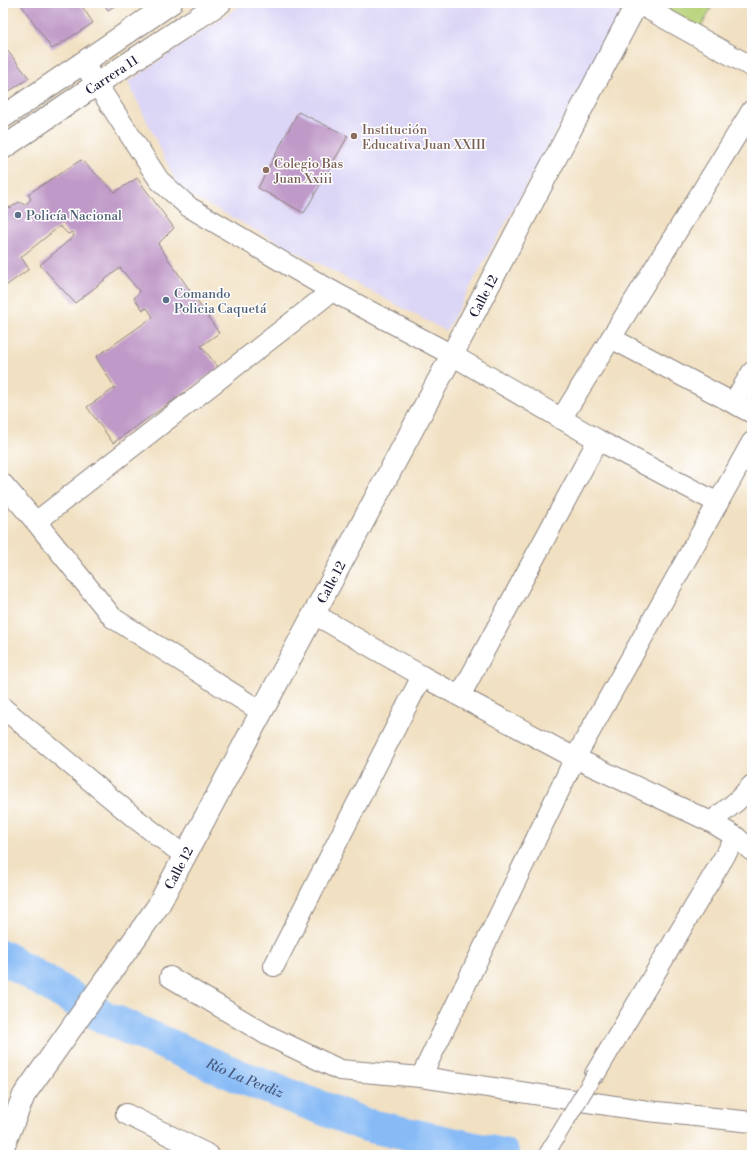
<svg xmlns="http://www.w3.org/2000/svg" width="755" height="1158" font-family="'Libre Bodoni',serif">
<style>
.built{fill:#dcd6f6}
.green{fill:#b6d278;stroke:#6c7a5a}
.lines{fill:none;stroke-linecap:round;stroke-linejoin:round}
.river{stroke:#88bbf6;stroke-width:34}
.building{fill:#bf99c7}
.minor-casing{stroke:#8a817e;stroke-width:22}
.tertiary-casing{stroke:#8a817e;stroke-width:24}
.secondary-casing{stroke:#8a817e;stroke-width:24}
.minor{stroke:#fff;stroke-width:20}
.tertiary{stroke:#fff;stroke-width:22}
.secondary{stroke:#fff;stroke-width:22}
.pedestrian-bridge-casing{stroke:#8a817e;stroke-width:17;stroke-linecap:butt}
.pedestrian-bridge{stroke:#fff;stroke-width:15}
.education-dot{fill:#8d6e63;stroke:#fff;stroke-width:1.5}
.service-dot{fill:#5c6f8a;stroke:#fff;stroke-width:1.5}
.labels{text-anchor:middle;stroke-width:3;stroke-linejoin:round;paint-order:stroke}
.street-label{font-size:13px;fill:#22223b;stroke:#fff}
.education-label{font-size:13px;fill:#785e54;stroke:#fff;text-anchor:start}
.service-label{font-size:13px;fill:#4e5e75;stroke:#fff;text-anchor:start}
.water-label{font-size:14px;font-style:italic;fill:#46587c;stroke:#fff}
</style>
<rect width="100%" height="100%" fill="#fff"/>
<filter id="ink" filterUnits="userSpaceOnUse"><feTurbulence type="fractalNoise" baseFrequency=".025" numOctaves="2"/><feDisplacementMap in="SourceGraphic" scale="8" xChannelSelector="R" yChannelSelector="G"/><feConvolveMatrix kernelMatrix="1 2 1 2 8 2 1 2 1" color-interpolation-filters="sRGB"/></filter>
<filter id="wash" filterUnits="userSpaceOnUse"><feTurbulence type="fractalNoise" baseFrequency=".012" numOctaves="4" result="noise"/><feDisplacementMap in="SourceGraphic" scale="16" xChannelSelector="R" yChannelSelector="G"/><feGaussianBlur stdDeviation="0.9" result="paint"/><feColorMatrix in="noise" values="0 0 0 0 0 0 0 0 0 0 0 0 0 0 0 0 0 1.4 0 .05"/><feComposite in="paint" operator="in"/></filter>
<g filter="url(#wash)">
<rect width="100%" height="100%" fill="#f1e0c1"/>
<!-- built -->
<path class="built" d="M244,3H614L624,9L446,331L180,190L128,82Z"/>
<!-- green -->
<path class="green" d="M654,3H714L700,29Z"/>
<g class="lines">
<!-- river -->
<path class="river" id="s1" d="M3,957L104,1017L241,1077L366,1125L503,1155"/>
</g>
<g id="blocks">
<!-- building -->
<g class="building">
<path d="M20,3H80L93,23L52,49Z"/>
<path d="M103,3H119L108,10Z"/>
<path d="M3,45L29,78L8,92L3,85Z"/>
<path d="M298,112L348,136L304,213L258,188Z"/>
<path d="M81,160L115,192L137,178L174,228L158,244L219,333L201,346L219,368L113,443L87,407L115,388L96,357L153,317L147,308L143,310L134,298L140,292L120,268L75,303L40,265L74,236L72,232L68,234L60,226L21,257L29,269L3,288V205L5,204L10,208L19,202L25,205L31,199L28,194Z"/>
</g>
</g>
</g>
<g filter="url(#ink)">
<use href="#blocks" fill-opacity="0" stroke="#8a817e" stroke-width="1"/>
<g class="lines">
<defs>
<g id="minor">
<path d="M637,3L752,67"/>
<path d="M83,63L159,180L189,207L332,291L452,355L598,440L718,503"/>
<path d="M611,338L752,413"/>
<path d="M733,403L752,372"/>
<path d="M561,419L752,110"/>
<path d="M3,484L36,522L113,618L262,712"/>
<path d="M36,522L332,291"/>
<path d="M314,614L422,676L575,758L711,822L736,837L752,851"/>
<path d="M460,696L598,440"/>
<path d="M3,708L136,819L185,856"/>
<path d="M711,822L737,801L752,785"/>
<path d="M274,966L422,676"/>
<path d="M170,977L267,1035L340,1070L421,1077L648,1111L752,1122"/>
<path d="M595,1074L736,837"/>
<path d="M421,1077L575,758L752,442"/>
<path d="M126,1114L209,1155"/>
</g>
<g id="tertiary">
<path id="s2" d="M3,1147L24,1095L158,906L452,355L637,3"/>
</g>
<g id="secondary">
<path d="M3,117L171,3"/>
<path id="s3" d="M3,148L97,84L220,3"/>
</g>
</defs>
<!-- minor casing -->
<use href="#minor" class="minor-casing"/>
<!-- tertiary casing -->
<use href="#tertiary" class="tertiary-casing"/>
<!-- secondary casing -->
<use href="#secondary" class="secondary-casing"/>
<!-- minor -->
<use href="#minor" class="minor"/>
<!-- tertiary -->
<use href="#tertiary" class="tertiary"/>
<!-- secondary -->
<use href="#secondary" class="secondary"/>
<defs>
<path id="pedestrian-bridge" d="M546,1155L595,1074"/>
</defs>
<!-- pedestrian-bridge casing -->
<use href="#pedestrian-bridge" class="pedestrian-bridge-casing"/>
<!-- pedestrian-bridge -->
<use href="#pedestrian-bridge" class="pedestrian-bridge"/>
</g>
</g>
<!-- markers -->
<g class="education-dot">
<circle cx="354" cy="136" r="4"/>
<circle cx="266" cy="170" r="4"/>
</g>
<g class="service-dot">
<circle cx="18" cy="215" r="4"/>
<circle cx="166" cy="300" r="4"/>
</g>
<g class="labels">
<!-- street labels -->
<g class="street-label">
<text dy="5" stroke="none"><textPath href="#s3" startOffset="131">Carrera 11</textPath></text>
<text dy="5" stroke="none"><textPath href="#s2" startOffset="979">Calle 12</textPath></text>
<text dy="5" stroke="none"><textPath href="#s2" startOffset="655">Calle 12</textPath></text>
<text dy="5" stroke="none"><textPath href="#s2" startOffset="331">Calle 12</textPath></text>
</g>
<!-- education labels -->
<g class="education-label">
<text x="362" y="134">Institución<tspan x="362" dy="15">Educativa Juan XXIII</tspan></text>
<text x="274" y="168">Colegio Bas<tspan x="274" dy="15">Juan Xxiii</tspan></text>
</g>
<!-- service labels -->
<g class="service-label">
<text x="26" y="220">Policía Nacional</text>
<text x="174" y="298">Comando<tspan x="174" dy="15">Policia Caquetá</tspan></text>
</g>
<!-- water labels -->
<g class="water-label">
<text dy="5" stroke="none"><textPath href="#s1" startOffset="271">Río La Perdiz</textPath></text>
</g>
</g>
<!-- margin -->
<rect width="755" height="1158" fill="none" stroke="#fff" stroke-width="16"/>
</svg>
